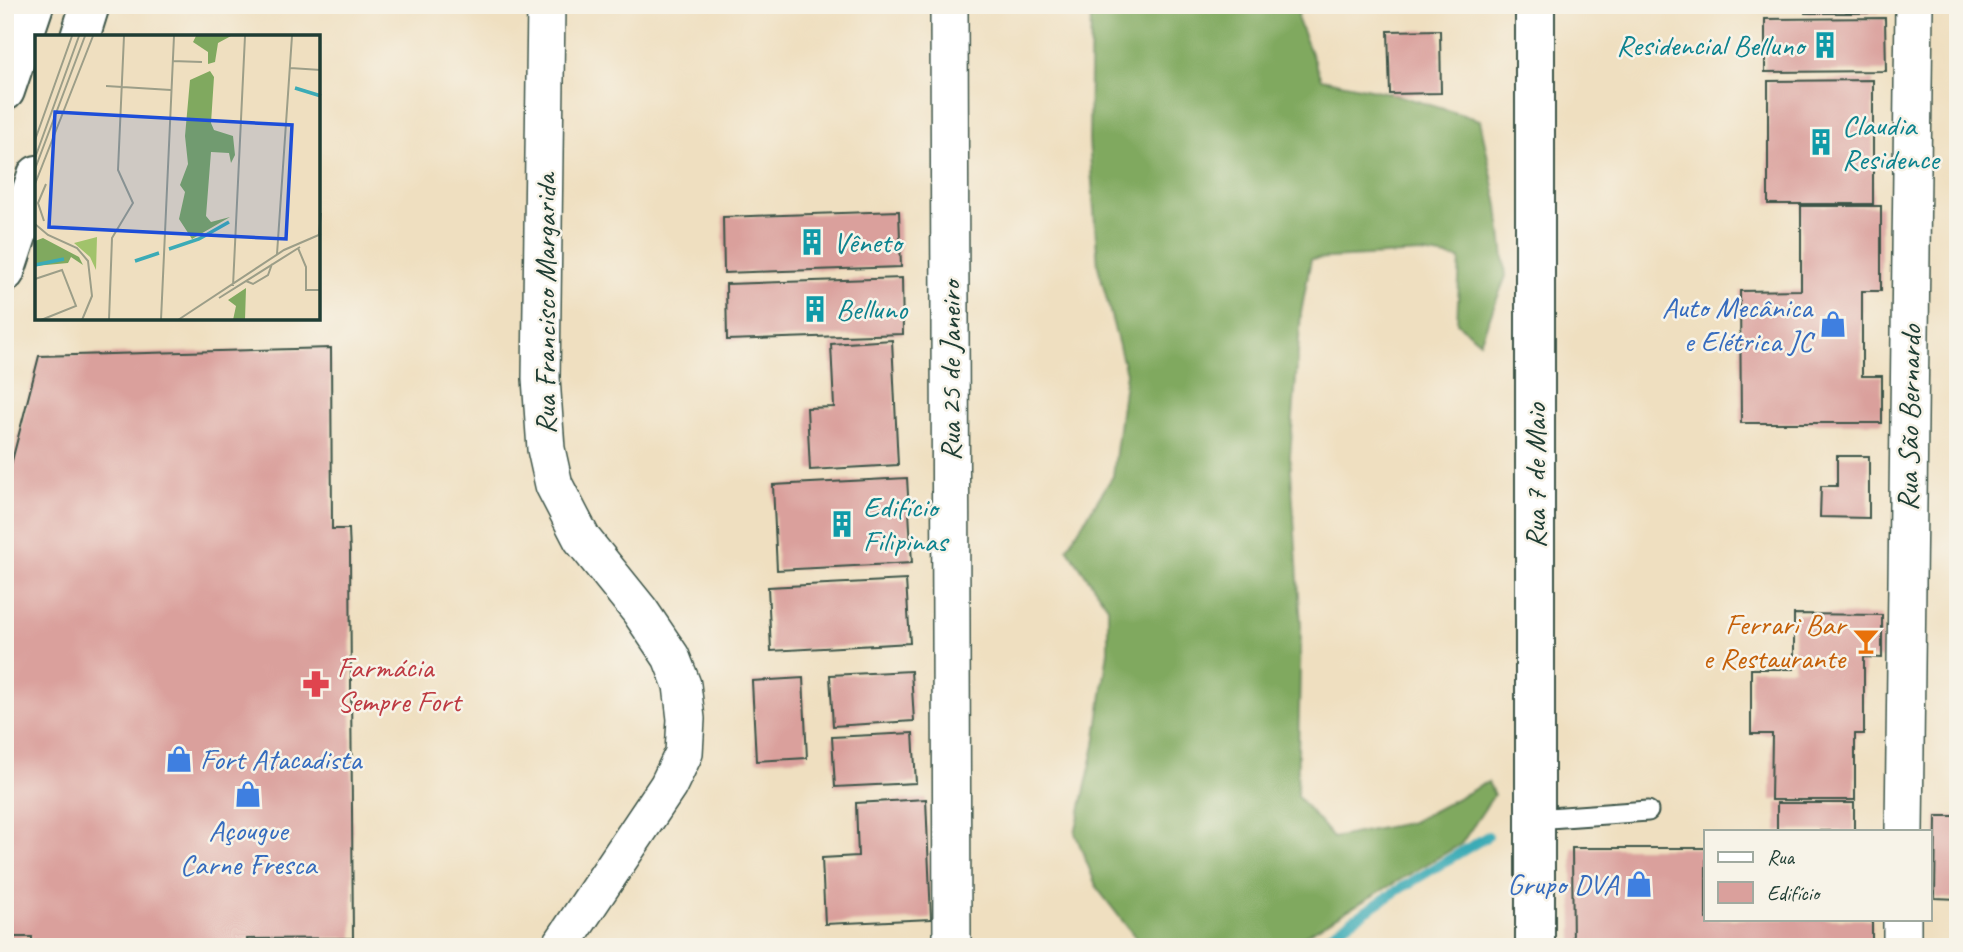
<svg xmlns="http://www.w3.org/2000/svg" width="1963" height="952" font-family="Caveat,sans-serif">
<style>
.forest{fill:#80a95f;stroke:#50734a;stroke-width:2}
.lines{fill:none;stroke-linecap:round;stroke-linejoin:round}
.stream{stroke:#3babb6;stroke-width:10}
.building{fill:#daa09c}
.lane-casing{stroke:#3e5549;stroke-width:23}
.street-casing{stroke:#3e5549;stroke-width:40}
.secondary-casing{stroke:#3e5549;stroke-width:42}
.primary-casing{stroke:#3e5549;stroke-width:42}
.lane{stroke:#fff;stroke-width:19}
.street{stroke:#fff;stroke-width:37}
.secondary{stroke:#fff;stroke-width:38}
.primary{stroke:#fff;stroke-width:38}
.labels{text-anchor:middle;stroke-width:5;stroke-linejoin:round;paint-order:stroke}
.culture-label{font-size:30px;fill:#0d838f;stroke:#f7f3e8;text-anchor:start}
.street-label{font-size:30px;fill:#1f3d34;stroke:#f7f3e8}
.shop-label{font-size:30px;fill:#366cbe;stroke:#f7f3e8;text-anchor:end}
.food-label{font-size:30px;fill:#c56008;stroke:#f7f3e8;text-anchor:end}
.health-label{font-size:30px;fill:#be3a42;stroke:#f7f3e8;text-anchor:start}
.inset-river{fill:none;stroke:#3babb6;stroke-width:3.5}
.inset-road{fill:none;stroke:#9c9e88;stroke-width:2}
.view{fill:#1d4ed8;fill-opacity:0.15;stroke:#1d4ed8;stroke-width:3.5}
.inset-edge{fill:none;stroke:#1f3d34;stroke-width:3.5}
</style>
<rect width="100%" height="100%" fill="#f7f3e8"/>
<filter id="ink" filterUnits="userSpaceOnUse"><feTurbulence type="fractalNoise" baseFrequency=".0143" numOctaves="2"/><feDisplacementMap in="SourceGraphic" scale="14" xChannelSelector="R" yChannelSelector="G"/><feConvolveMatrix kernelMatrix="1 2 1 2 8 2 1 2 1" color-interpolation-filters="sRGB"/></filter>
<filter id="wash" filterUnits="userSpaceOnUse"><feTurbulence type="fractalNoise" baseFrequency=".00686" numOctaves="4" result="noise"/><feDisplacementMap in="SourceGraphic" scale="28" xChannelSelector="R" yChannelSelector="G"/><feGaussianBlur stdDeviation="1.57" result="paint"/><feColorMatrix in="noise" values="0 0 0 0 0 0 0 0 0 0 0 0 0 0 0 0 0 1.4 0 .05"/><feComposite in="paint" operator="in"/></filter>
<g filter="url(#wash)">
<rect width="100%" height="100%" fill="#efdfc0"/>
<!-- forest -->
<path class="forest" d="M1091,5H1299L1298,20L1321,79L1394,94L1480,120L1498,206L1506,276L1480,342L1457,323L1460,259L1422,253L1311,259L1301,313L1290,456L1301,625L1297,796L1333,838L1412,822L1488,782L1494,795L1461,844L1285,947H1143L1097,888L1075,833L1095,745L1108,651V607L1067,548L1113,476L1126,373L1098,266L1089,140Z"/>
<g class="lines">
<!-- stream -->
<path class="stream" d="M1312,947L1398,890L1488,836"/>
</g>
<g id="blocks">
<!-- building -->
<g class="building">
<rect x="1805" y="5" width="74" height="8"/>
<path d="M1885,18L1886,71L1765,72V19Z"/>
<path d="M1440,30L1441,93L1390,94L1388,31Z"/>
<path d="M1873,80V204H1768V81Z"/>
<path d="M1801,206H1881V291H1862V376H1882V423H1741L1740,291L1801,290Z"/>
<path d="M899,211L901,267L724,273L723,217Z"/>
<path d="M902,278L903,334L727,340L726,284Z"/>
<path d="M892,340L898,465L810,470L807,408L834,407L831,344Z"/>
<path d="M331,348L332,529H349L350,553L353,938L247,939V947H32V937H5V488L39,356Z"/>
<path d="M1837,456H1869V518L1820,517L1821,486H1837Z"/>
<path d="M907,478L912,563L777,570L773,485Z"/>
<path d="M906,580L910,643L771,651L768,587Z"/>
<path d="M1794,614L1882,615V658L1864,657V734H1855V800H1771L1772,734H1751V669H1794Z"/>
<path d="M911,671L914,721L833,726L830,675Z"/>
<path d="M803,678L807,758L756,761L752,681Z"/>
<path d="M1954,679H1958V725H1953Z"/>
<path d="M913,733L916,783L835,787L832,737Z"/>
<path d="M926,799L931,919L825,924L822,858L858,856L856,803Z"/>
<rect x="1777" y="803" width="77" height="28"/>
<path d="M1936,816H1958V899L1935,898Z"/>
<path d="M1572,848H1706V919H1872V947H1573Z"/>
</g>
</g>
</g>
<g filter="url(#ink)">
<use href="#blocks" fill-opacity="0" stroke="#3e5549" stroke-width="2"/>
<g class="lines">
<defs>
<path id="lane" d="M1535,819L1648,811"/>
<g id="street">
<path d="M546,5L541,378L546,449L554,485L582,539L640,611L671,657L682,685L686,719L684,753L668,786L560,947"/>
<path d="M949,5L952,947"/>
<path d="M1904,831L1914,5"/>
<path d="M1902,947V919"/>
</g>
<path id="secondary" d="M1535,5V947"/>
<g id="primary">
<path d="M80,37L90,5"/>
<path d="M5,91L34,5"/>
<path d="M5,272L37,175"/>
</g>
</defs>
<!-- lane casing -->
<use href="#lane" class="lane-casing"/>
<!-- street casing -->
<use href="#street" class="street-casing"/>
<!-- secondary casing -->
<use href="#secondary" class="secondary-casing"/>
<!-- primary casing -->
<use href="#primary" class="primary-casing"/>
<!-- lane -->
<use href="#lane" class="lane"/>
<!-- street -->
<use href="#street" class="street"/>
<!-- secondary -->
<use href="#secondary" class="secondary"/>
<!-- primary -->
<use href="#primary" class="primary"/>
</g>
</g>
<!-- icons -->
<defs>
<symbol id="building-bare" viewBox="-9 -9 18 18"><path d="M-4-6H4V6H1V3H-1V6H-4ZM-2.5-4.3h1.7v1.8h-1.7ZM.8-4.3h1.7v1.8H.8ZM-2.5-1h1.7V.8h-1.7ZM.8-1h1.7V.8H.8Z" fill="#0f9aa8" stroke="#f7f3e8" stroke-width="2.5" paint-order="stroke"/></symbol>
<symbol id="shop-bare" viewBox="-9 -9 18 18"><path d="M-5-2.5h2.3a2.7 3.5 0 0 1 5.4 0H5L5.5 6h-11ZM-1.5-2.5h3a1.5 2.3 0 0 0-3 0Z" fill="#3f7fe0" stroke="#f7f3e8" stroke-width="2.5" paint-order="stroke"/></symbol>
<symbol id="bar-bare" viewBox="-9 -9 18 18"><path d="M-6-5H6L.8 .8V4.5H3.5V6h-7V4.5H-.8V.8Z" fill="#e8710a" stroke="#f7f3e8" stroke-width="2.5" paint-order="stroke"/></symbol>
<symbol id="pharmacy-bare" viewBox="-9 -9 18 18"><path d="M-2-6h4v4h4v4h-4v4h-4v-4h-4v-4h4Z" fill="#e0444e" stroke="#f7f3e8" stroke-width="2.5" paint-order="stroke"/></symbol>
</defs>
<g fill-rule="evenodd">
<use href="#building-bare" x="1806" y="26" width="38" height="38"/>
<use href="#building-bare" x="1802" y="123" width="38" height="38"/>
<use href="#building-bare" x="793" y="223" width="38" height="38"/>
<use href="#building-bare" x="796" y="290" width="38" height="38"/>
<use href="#shop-bare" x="1814" y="305" width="38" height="38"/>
<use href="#building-bare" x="823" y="505" width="38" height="38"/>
<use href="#bar-bare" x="1847" y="622" width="38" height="38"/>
<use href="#pharmacy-bare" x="297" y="665" width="38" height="38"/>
<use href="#shop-bare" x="160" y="740" width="38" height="38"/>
<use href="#shop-bare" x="229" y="775" width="38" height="38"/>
<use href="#shop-bare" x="1620" y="865" width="38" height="38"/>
</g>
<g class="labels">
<!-- culture labels -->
<g class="culture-label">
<text x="1804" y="55" text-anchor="end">Residencial Belluno</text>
<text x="1842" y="135">Claudia<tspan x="1842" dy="34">Residence</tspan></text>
<text x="833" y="252">Vêneto</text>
<text x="836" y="319">Belluno</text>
<text x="863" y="517">Edifício<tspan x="863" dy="34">Filipinas</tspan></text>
</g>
<!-- street labels -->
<g class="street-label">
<text transform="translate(545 304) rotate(-90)" y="10">Rua Francisco Margarida</text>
<text transform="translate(950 371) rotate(-90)" y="10">Rua 25 de Janeiro</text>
<text transform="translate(1909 418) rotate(-89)" y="10">Rua São Bernardo</text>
<text transform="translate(1535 476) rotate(-90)" y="10">Rua 7 de Maio</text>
</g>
<!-- shop labels -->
<g class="shop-label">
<text x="1812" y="317">Auto Mecânica<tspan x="1812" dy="34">e Elétrica JC</tspan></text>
<text x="200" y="769" text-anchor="start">Fort Atacadista</text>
<text x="248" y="840" text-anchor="middle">Açougue<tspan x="248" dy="34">Carne Fresca</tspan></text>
<text x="1618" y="894">Grupo DVA</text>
</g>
<!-- food labels -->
<g class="food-label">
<text x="1845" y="634">Ferrari Bar<tspan x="1845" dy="34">e Restaurante</tspan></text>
</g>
<!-- health labels -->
<g class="health-label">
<text x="337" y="677">Farmácia<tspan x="337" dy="34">Sempre Fort</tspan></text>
</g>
</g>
<!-- overview -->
<g transform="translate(35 35)">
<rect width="285" height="285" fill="#efdfc0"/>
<path d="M62,202L61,235L55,222L39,208Z" fill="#a1c36b"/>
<path d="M161,1H196L183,8L180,27L173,29V17L158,7ZM175,36L179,42L176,88L179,95L198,101L200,120L196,128L194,118L176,117L171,181L176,187L195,182L157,204L144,184L150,157L145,150L153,129L150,101L155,45ZM8,203L44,222L48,230L36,222L33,228L0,231V206ZM211,253L210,285H198L201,271L193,265Z" fill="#80a95f"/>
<path class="inset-river" d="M260,53L286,61M134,214L164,204L194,187M100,226L124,218M0,230L29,224"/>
<path class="inset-road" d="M137,26L167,27M255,33L286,35M71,51L136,55M0,105L37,1M0,123L44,1M0,134L50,1M0,149L58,1M9,186L3,168L11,149M0,189L13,200L42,213L53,226L57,261L47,285M284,199L286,178M263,213L271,232V255H286M242,219L257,1M0,244L27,235L41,271L6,285M211,246L218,249L233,240L237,229M198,251L210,1M184,263L265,212M74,285L77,203L98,168L83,135L89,1M126,285L139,1M143,285L249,215L286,199"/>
<path class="view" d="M20,77L257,90L251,204L14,192Z"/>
<rect width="285" height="285" class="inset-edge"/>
</g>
<!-- margin -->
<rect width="1963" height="952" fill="none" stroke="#f7f3e8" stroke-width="28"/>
<!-- legend -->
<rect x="1704" y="830" width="228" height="91" fill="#f7f3e8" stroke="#a1aaa0" stroke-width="2"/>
<rect x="1718" y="852" width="35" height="10" fill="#ffffff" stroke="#a1aaa0" stroke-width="2"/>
<text x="1767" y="864" font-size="21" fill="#1f3d34">Rua</text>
<rect x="1718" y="882" width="35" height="21" fill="#daa09c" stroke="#a1aaa0" stroke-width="2"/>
<text x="1767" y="900" font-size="21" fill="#1f3d34">Edifício</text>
</svg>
